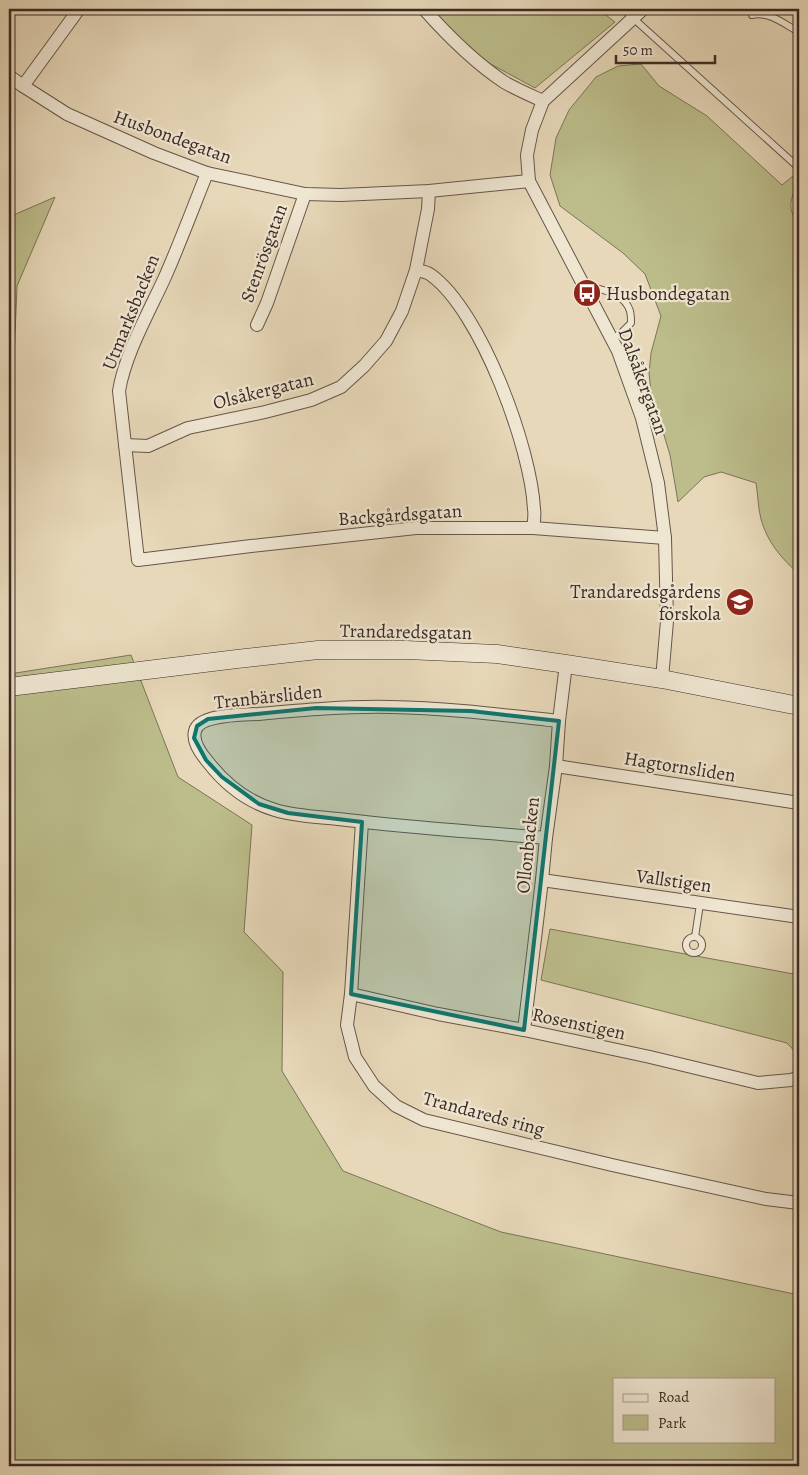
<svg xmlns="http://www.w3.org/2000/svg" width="808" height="1475" font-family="Alegreya,serif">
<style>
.green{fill:#bcbd8b;stroke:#7c7458;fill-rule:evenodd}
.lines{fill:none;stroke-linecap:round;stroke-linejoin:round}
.lane-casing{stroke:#665649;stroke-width:8}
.street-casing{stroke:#665649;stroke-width:14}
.secondary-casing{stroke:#3b2b24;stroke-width:19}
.lane{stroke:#efe6d2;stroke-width:6}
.street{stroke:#efe6d2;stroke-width:12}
.secondary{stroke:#efe6d2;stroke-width:18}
.marked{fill:#0f766e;fill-opacity:0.2;stroke:#0f766e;stroke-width:4;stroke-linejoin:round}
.labels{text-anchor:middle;stroke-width:4.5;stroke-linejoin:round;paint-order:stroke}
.street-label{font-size:19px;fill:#3b2b24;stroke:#efe6d2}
.poi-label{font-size:19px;fill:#3b2b24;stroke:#efe6d2;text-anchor:start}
</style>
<rect width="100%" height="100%" fill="#e7d8b9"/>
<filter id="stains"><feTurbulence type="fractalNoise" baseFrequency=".004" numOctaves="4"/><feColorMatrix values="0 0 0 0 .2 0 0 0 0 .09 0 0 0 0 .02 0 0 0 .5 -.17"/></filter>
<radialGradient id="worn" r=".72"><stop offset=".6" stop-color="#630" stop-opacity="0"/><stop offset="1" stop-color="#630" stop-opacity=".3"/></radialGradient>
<!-- green -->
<g class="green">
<path d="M432,9H598L615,22L535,88L474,55Z"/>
<path d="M641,64L659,86L707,116L782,185L793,176L798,182C791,198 786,209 799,224V574C782,559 767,542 761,519C758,508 758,495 756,483L721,472L704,477L678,502L670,455L651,392L649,373L651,353L661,316L645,274L623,253L560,206L550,175L556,138L569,110L596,77L618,66Z"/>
<path d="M55,197L17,286L11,433L9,440V217Z"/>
<path d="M131,655L178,777L252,825L244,932L283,972L282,1071L343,1171L501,1232L799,1295V1466H9V674ZM614,1379H774V1441H614Z"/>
<path d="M550,929L799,975V1056L787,1043L541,980Z"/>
</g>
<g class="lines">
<defs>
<g id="lane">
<path d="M624,9L633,18L799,168"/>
<path d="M752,15C769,11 784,24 799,32"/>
<path d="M584,285C601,290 624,292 630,311C631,315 631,320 631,323L621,333L612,339"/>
<circle cx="694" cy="945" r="8"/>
<path d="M695,937L700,904"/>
</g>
<g id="street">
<path d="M424,9C448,36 474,62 504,82C516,89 530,95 543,101"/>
<path d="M643,9L543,101L532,130L527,155L529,181L618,351L642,418L658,483L665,538L667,621L662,679"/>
<path d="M9,76L23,86L67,114L154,153L207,173L305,194L341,195L429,191L529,181"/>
<path d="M23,86L79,9"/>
<path d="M207,173C193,208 180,243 165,277C149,312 125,354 119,391L138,560L251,546L416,528H533L665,538"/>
<path d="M416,270C421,271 427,272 431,275C481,311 531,448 534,509C535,515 534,522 533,528"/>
<path d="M257,325L267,303L305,194"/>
<path d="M125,445L148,446L188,428L265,412L311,400L341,387L364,366L386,341L402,311L416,270L428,209L429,191"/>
<path d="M556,766L799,803"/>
<path d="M362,822L351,994L347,1025L355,1057L374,1086L396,1106L424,1120L612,1165L766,1199L799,1203"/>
<path d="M546,838C480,832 413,828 347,820C324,817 298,817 275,810C248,802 225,784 208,762C201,754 192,742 195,731C199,714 243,715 258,714C302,710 347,706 391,707C448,708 503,715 559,721"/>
<path d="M542,880L799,917"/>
<path d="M351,994L438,1014L524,1030L650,1057L758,1083L791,1080L799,1077"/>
<path d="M524,1030L542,880L546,838L556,766L559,721L566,664"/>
</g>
<path id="secondary" d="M9,687L237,659L318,650H406L497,654L566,664L662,679L799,706"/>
</defs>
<!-- lane casing -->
<use href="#lane" class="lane-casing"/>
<!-- street casing -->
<use href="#street" class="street-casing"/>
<!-- secondary casing -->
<use href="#secondary" class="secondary-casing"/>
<!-- lane -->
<use href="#lane" class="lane"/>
<!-- street -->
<use href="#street" class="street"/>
<!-- secondary -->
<use href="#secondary" class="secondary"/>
</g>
<!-- marked area -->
<path class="marked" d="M316,708L471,711L559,721L524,1030L351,994L362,822L288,813L259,804L222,777L206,760L194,738L197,726L208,719Z"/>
<!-- icons -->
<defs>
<symbol id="bus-disc" viewBox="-11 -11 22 22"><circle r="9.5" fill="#8f2418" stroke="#efe6d2"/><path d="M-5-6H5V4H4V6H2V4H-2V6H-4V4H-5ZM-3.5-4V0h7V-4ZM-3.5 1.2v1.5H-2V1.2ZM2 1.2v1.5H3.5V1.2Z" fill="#fff"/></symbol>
<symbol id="school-disc" viewBox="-11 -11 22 22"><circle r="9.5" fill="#8f2418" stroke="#efe6d2"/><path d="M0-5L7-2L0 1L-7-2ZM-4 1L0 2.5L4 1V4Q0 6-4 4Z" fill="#fff"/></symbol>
</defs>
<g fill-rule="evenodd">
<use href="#bus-disc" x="571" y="277" width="32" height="32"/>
<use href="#school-disc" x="724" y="586" width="32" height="32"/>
</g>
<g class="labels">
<!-- street labels -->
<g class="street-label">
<text transform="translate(173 136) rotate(20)" y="7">Husbondegatan</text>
<text transform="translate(263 253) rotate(-70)" y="7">Stenrösgatan</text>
<text transform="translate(130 312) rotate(-68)" y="7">Utmarksbacken</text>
<text transform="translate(644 381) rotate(70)" y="7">Dalsåkergatan</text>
<text transform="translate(263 390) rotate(-14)" y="7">Olsåkergatan</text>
<text transform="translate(400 514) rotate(-4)" y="7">Backgårdsgatan</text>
<text transform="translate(406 631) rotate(1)" y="7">Trandaredsgatan</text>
<text transform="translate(268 696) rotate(-6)" y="7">Tranbärsliden</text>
<text transform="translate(680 766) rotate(9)" y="7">Hagtornsliden</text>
<text transform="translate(527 845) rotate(-84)" y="7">Ollonbacken</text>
<text transform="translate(674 880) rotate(8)" y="7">Vallstigen</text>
<text transform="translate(579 1023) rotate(12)" y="7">Rosenstigen</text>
<text transform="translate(484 1113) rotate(15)" y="7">Trandareds ring</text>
</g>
<!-- poi labels -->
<g class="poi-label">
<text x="606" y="300">Husbondegatan</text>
<text x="721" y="598" text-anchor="end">Trandaredsgårdens<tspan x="721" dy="22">förskola</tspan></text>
</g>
</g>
<!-- margin -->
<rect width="808" height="1475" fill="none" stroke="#e7d8b9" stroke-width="30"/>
<rect x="10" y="10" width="788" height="1455" fill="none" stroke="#3b2b24" stroke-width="2.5"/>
<rect x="15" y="15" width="778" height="1445" fill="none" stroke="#3b2b24"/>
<!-- legend -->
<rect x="613" y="1378" width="162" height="65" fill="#efe6d2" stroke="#a79b8c"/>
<rect x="623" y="1394" width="25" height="8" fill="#efe6d2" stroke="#a79b8c"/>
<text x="658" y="1402" font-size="15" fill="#3b2b24">Road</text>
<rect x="623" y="1415" width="25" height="15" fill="#bcbd8b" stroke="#a79b8c"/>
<text x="658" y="1428" font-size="15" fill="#3b2b24">Park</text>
<!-- scale -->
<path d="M616 55v8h99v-8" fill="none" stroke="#3b2b24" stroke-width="2.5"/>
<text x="623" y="55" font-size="15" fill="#3b2b24" stroke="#efe6d2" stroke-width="4" paint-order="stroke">50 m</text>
<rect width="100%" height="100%" filter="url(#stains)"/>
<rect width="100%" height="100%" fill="url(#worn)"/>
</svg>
